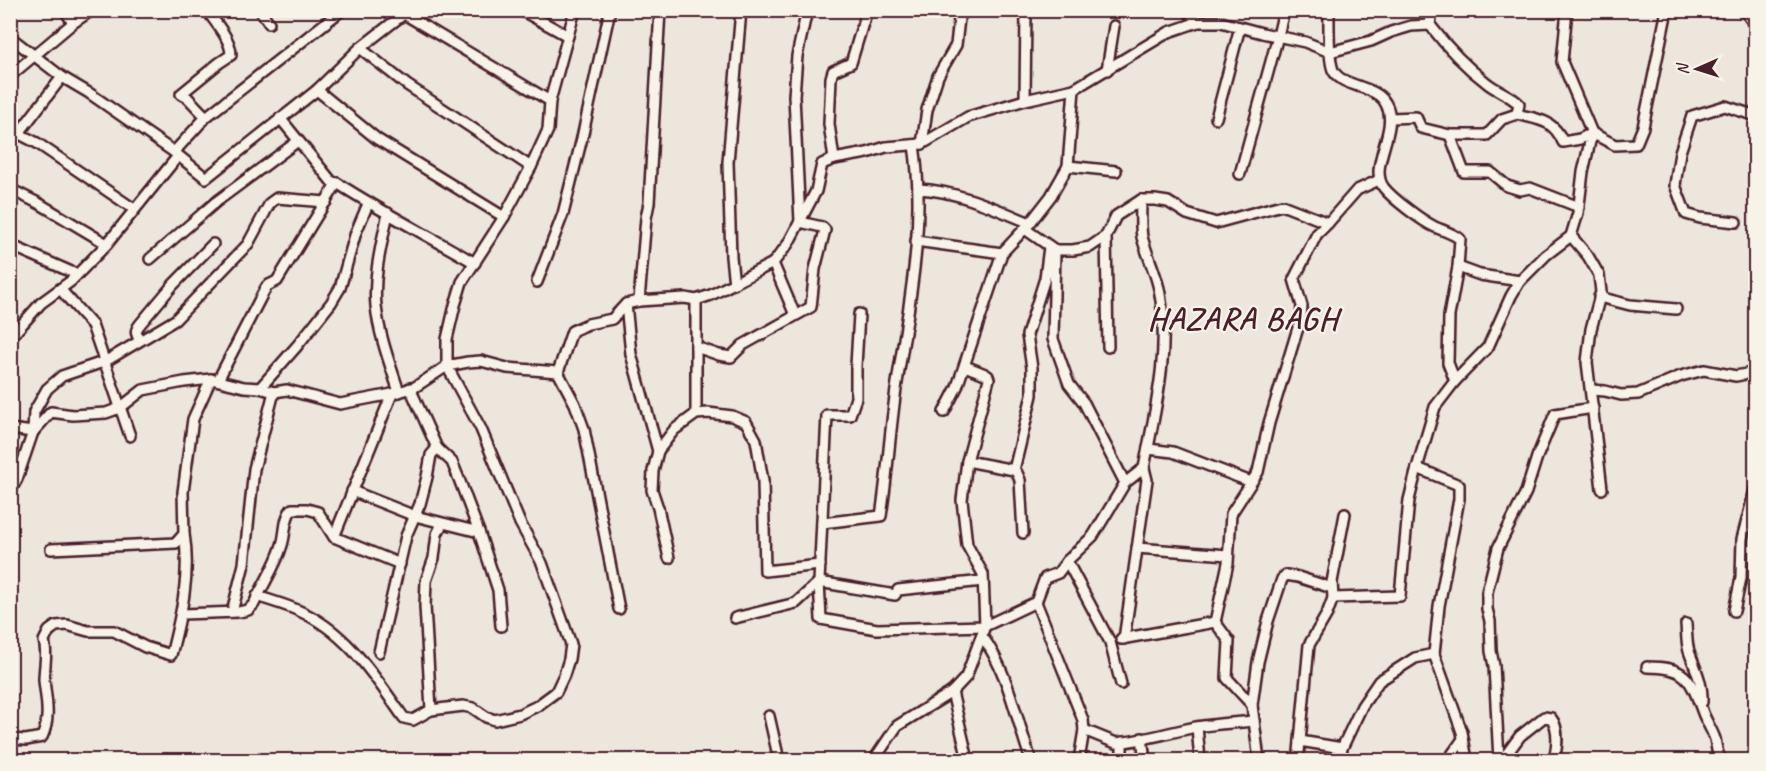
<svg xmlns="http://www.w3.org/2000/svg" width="1766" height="771" font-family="Caveat,sans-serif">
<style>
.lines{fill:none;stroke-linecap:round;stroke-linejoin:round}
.street-casing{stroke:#4a1f2b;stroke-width:14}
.street{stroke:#f7f3e8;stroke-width:9}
.labels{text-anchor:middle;stroke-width:4.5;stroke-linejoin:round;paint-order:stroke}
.district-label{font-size:32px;font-weight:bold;letter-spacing:1.5px;fill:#4a1f2b;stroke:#f7f3e8}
</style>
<rect width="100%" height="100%" fill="#ece6dd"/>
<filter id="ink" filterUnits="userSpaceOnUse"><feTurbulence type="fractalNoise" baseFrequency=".0167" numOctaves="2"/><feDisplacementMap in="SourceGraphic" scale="12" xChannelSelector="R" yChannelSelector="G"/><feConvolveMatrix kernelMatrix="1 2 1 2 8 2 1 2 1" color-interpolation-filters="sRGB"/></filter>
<g filter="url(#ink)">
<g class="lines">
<defs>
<g id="street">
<path d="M65,10L73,23"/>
<path d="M260,10L269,23"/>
<path d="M521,10L568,36"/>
<path d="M929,10L960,12"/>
<path d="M1187,10L1198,22"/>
<path d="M1329,10C1329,25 1328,58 1333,70C1341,88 1376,84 1386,104C1400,130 1367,166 1384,188C1393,199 1422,221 1435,227C1444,231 1452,233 1460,239L1458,267L1449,316L1448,363L1455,381L1488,347L1511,296L1520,281L1546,255L1571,236L1578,213L1583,172L1592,133L1562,62L1567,10"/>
<path d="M1744,10L1756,26"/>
<path d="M404,14L550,101"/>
<path d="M1430,25L1432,10"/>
<path d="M10,37L62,77L89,93L174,152L206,178L317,90L360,48L409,10"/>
<path d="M360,48L407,85L531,167"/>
<path d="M1107,70L1114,26"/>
<path d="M10,76L73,23L92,10"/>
<path d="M317,90L377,139L504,217"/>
<path d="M1025,100L1026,10"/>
<path d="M206,117L188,98L181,94L219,63L231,55C231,39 216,24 207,10"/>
<path d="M280,118L332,182L337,183C382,212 429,236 475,263"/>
<path d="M1216,118L1240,27"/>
<path d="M1391,118L1416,117L1421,128L1450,135H1487L1502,119L1517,114"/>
<path d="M10,129L37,143L134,209"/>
<path d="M19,133L62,77"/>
<path d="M1592,133L1615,145L1636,144L1643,127L1667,10"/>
<path d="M1450,135L1464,172H1490L1507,186L1520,190L1530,188L1579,207"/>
<path d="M922,144L927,110L938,76L956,45L960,10"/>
<path d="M174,152L206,117L342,10"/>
<path d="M834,159L829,124L831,78L833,71L851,63L867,10"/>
<path d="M1068,166L1116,171"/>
<path d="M1240,174L1278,36L1284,10"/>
<path d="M10,189L40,204L107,244"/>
<path d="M918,189C958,191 994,208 1030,223"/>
<path d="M388,213C382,242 373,276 376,306C379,335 390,364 399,392"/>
<path d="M1736,222L1700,218L1686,214L1675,185L1680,152L1692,116L1725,106L1756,116"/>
<path d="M1025,229L1055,250H1073L1090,247L1106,236"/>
<path d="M1571,236L1588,256L1599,275L1601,292L1591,329L1587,362L1602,489"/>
<path d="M916,241L1002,253"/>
<path d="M10,245L76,274"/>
<path d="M1055,250L1053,339L1069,384L1084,403L1125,483"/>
<path d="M150,259L216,202L298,141"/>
<path d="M773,263L795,315"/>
<path d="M1458,267L1480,275L1520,281"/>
<path d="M537,282L563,214L582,138L610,10"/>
<path d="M734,284L731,257L728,162L741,10"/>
<path d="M60,289L92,325L130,436"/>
<path d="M1599,297L1630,305L1676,309"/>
<path d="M696,300V414"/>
<path d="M639,301L646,218L649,203L660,10"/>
<path d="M626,304L631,354L658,451"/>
<path d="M859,314L856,366V398L850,415H827L819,582L821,619L877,629L985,626L983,574L967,545L962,500L967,461L989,379L988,376L985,374L965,366"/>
<path d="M10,338L41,303L71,281L107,244L178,156"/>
<path d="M140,340C135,333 135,330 141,323L173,285L213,244"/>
<path d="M696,347L719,355L731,357L743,345L811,307L815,269L825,230L822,227L800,222L794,96L797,56L807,10"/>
<path d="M1108,347L1106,236L1116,216L1141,200H1155L1168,202L1187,214L1216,223L1282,205L1328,223L1357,190L1379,180"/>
<path d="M558,372L572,331L588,324L612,319L626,304L639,301L685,298L696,300L711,295L773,263L788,244L816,191L822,164L834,159L867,153L886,147L922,144L968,117L1025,100L1074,89L1169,32L1198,22H1221L1262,33L1305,42L1330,52L1371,41L1391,32L1411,26L1430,25C1446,46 1466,67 1487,83C1497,91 1510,95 1519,104L1517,114C1539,120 1553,119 1563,142L1580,139L1592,133"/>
<path d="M558,372L575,404L584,429L619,609"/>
<path d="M218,380L263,293L267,286L277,281L337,183"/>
<path d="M260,388L297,346L331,303L340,288L356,232L368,204"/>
<path d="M410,388L437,448L452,462L459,479L479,532L498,590L501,626"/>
<path d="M1591,390L1605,391L1621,395L1638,394L1681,376L1704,370L1736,376L1756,372"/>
<path d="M944,412L957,387L1002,253L1030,223L1051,196L1068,166L1074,89"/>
<path d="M10,429L33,432"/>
<path d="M33,432L51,412L73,415L106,413L120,408L143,390L184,382L211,379L244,387L260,388L274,392L287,390L340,404L392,394L415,387L447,366L468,362L481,361L507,368L558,372"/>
<path d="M1148,449L1173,452L1251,482"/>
<path d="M967,461L1014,470L1017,473L1020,480L1023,533"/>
<path d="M1417,468L1459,485V499L1439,606L1434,654L1462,732L1467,760"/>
<path d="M1014,470L1032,395V368L1027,335L1045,278L1049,247"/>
<path d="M352,491L415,516L479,532"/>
<path d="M10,492L17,479L33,432L34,412L47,389L62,376L106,361L175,320L248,244L270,203L277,198L326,202"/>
<path d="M822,523L881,516C888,472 890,427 897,383C909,305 926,224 914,145"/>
<path d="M334,537L392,394"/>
<path d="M1137,548L1228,555"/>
<path d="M51,549L176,543L184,534L183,492L193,419L211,379"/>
<path d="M669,558L658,508L652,490L653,471L658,451L674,430L696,414L708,413L732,416L746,422L756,440L763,481L765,571L820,565"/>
<path d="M1067,561L1110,642L1121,684"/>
<path d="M257,596C271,601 284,604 297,610C346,630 375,677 404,718L413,720L431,710L463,706L473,708L486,717L495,720L520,714L537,706L556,692L564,675L569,659L571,644L542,563L520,523L481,429L447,366V339L455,305L462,282L504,217L531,167L548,130L550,101L575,10"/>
<path d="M1333,598L1400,596L1409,500L1417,468L1435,407L1455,381"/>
<path d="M1036,602L1083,720L1084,730L1079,760"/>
<path d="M1734,611L1741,578L1742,539L1756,486"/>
<path d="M232,612L244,564L254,469L274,392"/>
<path d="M182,614L239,612L248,610L254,604C263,584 276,566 282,545C286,533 284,518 292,509H307L318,512L334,537L400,564"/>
<path d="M735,618L796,603L819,582L895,595L898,590L983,581"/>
<path d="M1686,624C1687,634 1686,645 1690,654C1696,670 1703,684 1702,702"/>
<path d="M982,636C1009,673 1016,719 1031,760"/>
<path d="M1121,639L1215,622"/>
<path d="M1124,639L1147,480L1144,468"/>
<path d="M379,652L406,536L420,504L427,477L431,455L437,448"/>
<path d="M1647,667C1687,667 1690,678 1703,713C1706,721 1713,732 1715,739C1717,747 1716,754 1722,760"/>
<path d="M952,692L968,760"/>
<path d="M1252,705L1227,678L1229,641L1215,622L1228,563L1231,514L1258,472L1269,423L1301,318L1302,306L1294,279L1317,234L1328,223"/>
<path d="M431,710L425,606L426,581L434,558L437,534L442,524"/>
<path d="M769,716L779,760"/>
<path d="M1197,727L1200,760"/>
<path d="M1084,730L1116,743C1143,741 1170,732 1196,727C1215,724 1235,723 1254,721"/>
<path d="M1142,738L1145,760"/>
<path d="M10,739L26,740L42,737C51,717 46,700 44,680C44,666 48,654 44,641L49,631L56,626L67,625L88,631H114L145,647L171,655C181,616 191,574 184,534"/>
<path d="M1300,741L1342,748"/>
<path d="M1299,752L1309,645L1327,614L1333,598L1332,582L1345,514"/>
<path d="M874,760L897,726L952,692L966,677L985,626L1036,602L1045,578L1058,573L1067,561L1093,536L1125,483L1144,468C1155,410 1170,354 1160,294C1157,274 1147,256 1142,237C1140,224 1141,212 1141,200"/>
<path d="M1122,760V742"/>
<path d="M1259,760L1252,705L1258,662L1268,621L1282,579L1286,575L1298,577L1332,588"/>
<path d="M1339,760L1342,748L1362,706L1379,681L1415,658L1434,654"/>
<path d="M1448,760L1463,739"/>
<path d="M1499,760L1494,666L1491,651L1490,621L1487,609V592L1498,548L1526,492L1537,457L1555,414L1593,408"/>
<path d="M1499,760L1506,755L1520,736L1544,717L1551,718C1560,729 1557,747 1554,760"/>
</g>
</defs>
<!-- street casing -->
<use href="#street" class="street-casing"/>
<!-- street -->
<use href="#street" class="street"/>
</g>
</g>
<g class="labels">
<!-- district labels -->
<g class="district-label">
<text x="1243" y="329">HAZARA BAGH</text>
</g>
</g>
<!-- margin -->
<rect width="1766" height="771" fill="none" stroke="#f7f3e8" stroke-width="36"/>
<rect x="18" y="18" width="1730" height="735" fill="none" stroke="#4a1f2b" stroke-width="2" filter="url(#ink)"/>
<!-- north arrow -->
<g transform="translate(1697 69) rotate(267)" stroke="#f7f3e8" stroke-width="4.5" paint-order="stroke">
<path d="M0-4.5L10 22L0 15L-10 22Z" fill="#4a1f2b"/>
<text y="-9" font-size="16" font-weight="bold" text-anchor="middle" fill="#4a1f2b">N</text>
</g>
</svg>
